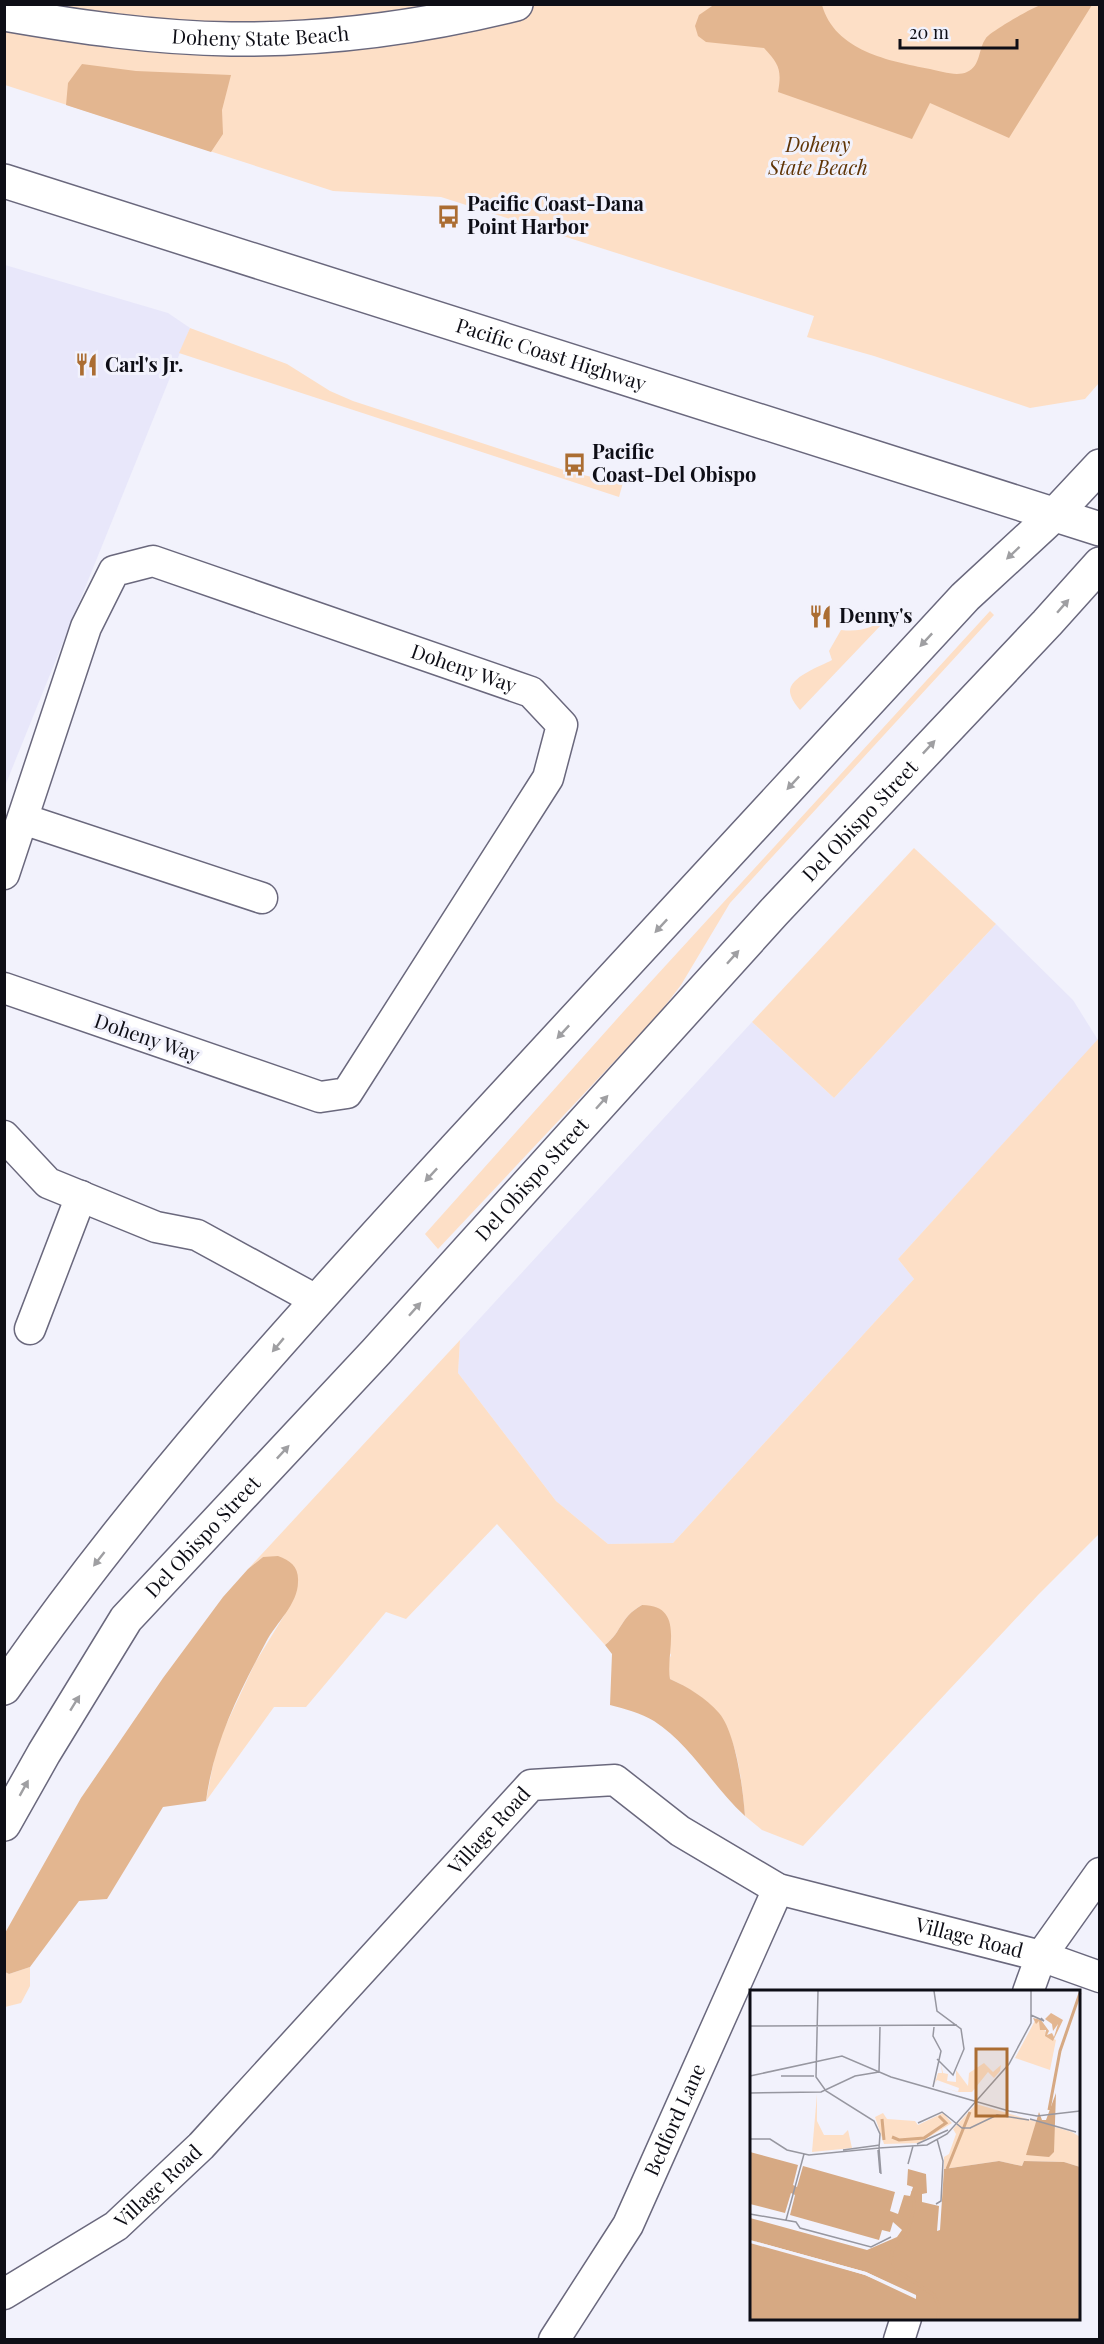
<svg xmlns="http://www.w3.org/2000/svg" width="1104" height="2344" font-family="'Playfair Display',serif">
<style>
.built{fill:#e8e7fa}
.green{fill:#fddfc6}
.forest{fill:#e3b690}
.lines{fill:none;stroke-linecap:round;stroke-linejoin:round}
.minor-casing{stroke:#6a687d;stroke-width:33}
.tertiary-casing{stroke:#6a687d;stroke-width:36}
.secondary-casing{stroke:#6a687d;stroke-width:36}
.primary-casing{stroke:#6a687d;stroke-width:36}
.trunk-casing{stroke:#6a687d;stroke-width:36}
.minor{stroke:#fff;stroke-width:30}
.tertiary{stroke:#fff;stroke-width:33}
.secondary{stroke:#fff;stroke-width:33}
.primary{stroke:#fff;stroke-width:33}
.trunk{stroke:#fff;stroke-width:33}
.oneway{fill:#9f9fa2}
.labels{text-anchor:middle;stroke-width:6;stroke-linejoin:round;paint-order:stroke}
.street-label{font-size:20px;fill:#0e0e16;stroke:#f2f2fc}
.park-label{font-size:20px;font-style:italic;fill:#603506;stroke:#f2f2fc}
.poi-label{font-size:20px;font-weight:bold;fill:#0e0e16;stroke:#f2f2fc;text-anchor:start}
.inset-river{fill:none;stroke:#d6a983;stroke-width:3}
.inset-road{fill:none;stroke:#9797a0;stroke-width:1.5}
.view{fill:#ab6d32;fill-opacity:0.15;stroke:#ab6d32;stroke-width:3}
.inset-edge{fill:none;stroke:#0e0e16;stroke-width:3}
</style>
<rect width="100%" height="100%" fill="#f2f2fc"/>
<!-- built -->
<g class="built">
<path d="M5,265L168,313L190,328L5,786Z"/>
<path d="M996,924L1073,1000L1098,1040L898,1259L914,1279L673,1543L608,1544L556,1501L458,1373L460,1340L752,1022L834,1098Z"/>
</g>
<!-- green -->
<g class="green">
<path d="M5,5H1099V383L1085,399L1030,408L874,356L807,337L814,316L441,197L333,191L5,85Z"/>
<path d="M190,328L287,364L330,391L353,401L567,471L600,479H624L619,497L179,353Z"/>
<path d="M990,611L994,615L730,903L681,985L658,1015L438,1249L425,1234L624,1011Z"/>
<path d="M887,614L882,624L800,710C796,705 791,699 790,692C789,677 821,666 832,660L829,651L841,630C859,632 875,629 887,614Z"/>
<path d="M914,848L996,924L834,1098L752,1022Z"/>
<path d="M1099,1038V1534L1038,1595L803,1846L762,1830L745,1816C739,1751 734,1708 670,1679L667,1665L671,1655L642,1605C619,1618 623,1631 605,1645L497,1524L406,1619L386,1612L306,1707H274L206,1801L217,1744L255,1663L285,1614L263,1557L248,1569L460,1340L458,1373L556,1501L608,1544L673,1543L914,1279L898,1259Z"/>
<path d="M30,1967V1986L21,2003L5,2007V1972L9,1974Z"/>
</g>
<!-- forest -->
<g class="forest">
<path d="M715,4L822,5C835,51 889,61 930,69C941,71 956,77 967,72C981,66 978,49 986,38C990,32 1033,7 1041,5C1055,0 1077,4 1092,5L1009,138L930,103L912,139L778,92C782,70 779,64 764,48L706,42L698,36L695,26L699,15Z"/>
<path d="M82,64L136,71L231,75L222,110L223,134L211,152L66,105L68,83Z"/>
<path d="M278,1556C291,1561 299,1567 298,1582C298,1604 276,1623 266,1642C238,1695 214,1741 206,1801L163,1807L107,1899L79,1901L30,1967L9,1974L5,1972V1933L81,1798L163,1678L223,1597L248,1569L263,1557Z"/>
<path d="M642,1605C687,1605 665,1653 670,1679C688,1687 706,1698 719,1713C736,1733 743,1789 745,1816C713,1787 691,1745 654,1721C641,1713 625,1709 610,1705L612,1654L605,1645C623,1631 619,1618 642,1605Z"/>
</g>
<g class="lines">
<defs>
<g id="minor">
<path d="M23,819L262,898"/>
<path id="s1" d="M4,874L86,627L114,571L153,561L531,692L562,725L548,778L347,1093L320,1097L4,988"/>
<path d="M4,1136L48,1183L156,1227L197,1235L316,1300"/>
<path d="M30,1329L81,1196"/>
<path d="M1028,1992L1041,1956L1100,1873"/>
<path id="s2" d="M4,2294L116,2226L201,2146L531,1785L615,1780L680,1831L778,1889L1041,1956L1100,1977"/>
<path id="s3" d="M554,2340L628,2225L778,1889"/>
<path d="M899,2340L906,2318"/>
</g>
<g id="tertiary">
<path id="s4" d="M4,14C79,27 155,38 231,39C326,40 423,27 516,4"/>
</g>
<path id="secondary" d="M1056,513L1100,466"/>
<g id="primary">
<path d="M4,1688C137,1495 296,1322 454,1150C624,965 795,781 965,597L1056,513"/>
<path id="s5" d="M4,1824L44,1753L126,1619L376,1352L774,912L1047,623L1100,564"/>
</g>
<g id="trunk">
<path id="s6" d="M4,181L1100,529"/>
</g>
</defs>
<!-- minor casing -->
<use href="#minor" class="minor-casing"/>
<!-- tertiary casing -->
<use href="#tertiary" class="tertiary-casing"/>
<!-- secondary casing -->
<use href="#secondary" class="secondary-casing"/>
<!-- primary casing -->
<use href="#primary" class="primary-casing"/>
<!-- trunk casing -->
<use href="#trunk" class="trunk-casing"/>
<!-- minor -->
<use href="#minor" class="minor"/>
<!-- tertiary -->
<use href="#tertiary" class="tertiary"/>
<!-- secondary -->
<use href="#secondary" class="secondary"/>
<!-- primary -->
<use href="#primary" class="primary"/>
<!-- trunk -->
<use href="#trunk" class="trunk"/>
</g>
<!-- one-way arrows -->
<defs><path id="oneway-solid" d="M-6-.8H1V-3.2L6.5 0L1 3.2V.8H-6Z" transform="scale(1.5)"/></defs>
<g class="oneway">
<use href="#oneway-solid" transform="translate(1013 553) rotate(137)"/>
<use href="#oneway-solid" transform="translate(1063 606) rotate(-49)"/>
<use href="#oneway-solid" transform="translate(926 640) rotate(133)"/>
<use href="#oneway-solid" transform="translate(929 747) rotate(-47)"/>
<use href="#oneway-solid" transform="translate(793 783) rotate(133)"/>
<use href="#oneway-solid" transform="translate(661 926) rotate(133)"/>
<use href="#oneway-solid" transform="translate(733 957) rotate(-48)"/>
<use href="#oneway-solid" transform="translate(563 1032) rotate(133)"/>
<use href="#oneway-solid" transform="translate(602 1102) rotate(-48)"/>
<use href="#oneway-solid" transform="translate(431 1175) rotate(133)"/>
<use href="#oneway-solid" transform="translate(415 1309) rotate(-48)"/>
<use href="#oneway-solid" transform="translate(278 1345) rotate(130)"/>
<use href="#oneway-solid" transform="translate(283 1452) rotate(-47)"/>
<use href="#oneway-solid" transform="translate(99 1559) rotate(128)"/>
<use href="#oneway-solid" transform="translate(75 1703) rotate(-58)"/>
<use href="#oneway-solid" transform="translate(24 1788) rotate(-61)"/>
</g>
<!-- icons -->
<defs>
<symbol id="bus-bare" viewBox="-9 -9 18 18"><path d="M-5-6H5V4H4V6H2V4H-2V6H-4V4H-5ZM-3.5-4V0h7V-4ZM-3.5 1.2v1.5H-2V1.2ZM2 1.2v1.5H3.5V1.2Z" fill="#ab6d32" stroke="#f2f2fc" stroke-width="2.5" paint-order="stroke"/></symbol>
<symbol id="restaurant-bare" viewBox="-9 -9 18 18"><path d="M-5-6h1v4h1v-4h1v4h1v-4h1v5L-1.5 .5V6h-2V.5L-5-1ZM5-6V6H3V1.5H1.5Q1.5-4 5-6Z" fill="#ab6d32" stroke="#f2f2fc" stroke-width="2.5" paint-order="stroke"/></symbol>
</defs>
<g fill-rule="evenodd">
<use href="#bus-bare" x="432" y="200" width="33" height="33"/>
<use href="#restaurant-bare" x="70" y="348" width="33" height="33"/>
<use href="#bus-bare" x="558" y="448" width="33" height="33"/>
<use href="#restaurant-bare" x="804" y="600" width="33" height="33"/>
</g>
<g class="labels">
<!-- street labels -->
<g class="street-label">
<text dy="7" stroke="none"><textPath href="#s4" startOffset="258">Doheny State Beach</textPath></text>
<text dy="7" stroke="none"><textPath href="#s6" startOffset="574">Pacific Coast Highway</textPath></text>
<text dy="7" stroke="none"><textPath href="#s1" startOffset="692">Doheny Way</textPath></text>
<text dy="7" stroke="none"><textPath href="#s5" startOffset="1323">Del Obispo Street</textPath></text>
<text transform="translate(147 1038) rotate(19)" y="7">Doheny Way</text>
<text dy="7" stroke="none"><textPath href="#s5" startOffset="837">Del Obispo Street</textPath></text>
<text dy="7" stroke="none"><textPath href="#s5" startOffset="351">Del Obispo Street</textPath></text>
<text dy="7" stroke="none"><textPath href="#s2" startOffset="675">Village Road</textPath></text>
<text dy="7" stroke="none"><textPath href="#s2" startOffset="1215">Village Road</textPath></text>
<text dy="7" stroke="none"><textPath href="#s3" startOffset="252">Bedford Lane</textPath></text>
<text dy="7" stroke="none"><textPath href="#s2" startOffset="189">Village Road</textPath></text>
</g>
<!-- park labels -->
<g class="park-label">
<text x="818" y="152">Doheny<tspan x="818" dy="23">State Beach</tspan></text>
</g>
<!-- poi labels -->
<g class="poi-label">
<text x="467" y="211">Pacific Coast-Dana<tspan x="467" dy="23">Point Harbor</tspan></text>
<text x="105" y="372">Carl's Jr.</text>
<text x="592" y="459">Pacific<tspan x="592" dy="23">Coast-Del Obispo</tspan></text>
<text x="839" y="623">Denny's</text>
</g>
</g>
<!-- overview -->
<g transform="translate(750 1990)">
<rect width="330" height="330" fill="#f2f2fc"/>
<path d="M287,27L298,46L306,50L300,80L265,68ZM234,73L243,82L251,75L250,81L244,88L238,82L222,102H209L192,97L208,102L209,98L187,90L185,93L188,83H192L191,74L193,83L198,84L197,91L206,92V80L218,96L219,83ZM67,104V131L74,145H93L98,140L102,158L62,162ZM226,114L322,142L330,147V177L314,172L274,171L272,176L249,171L194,179V167L199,164L206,144L203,139ZM133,123L137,129L165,131L168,135L193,123L202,133L169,153L134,154L125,127Z" fill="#fddfc6"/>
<path d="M301,23L313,30L303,51L295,46L296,40H290L289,31L286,34L283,28L291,30L299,41L297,45L302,43L304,47L308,34L303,41L302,34L295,29Z" fill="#e3b690"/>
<path d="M306,103L304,162L299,167L276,165L289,122L292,130H296ZM0,162L48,175L43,195L47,197L53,176L145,202L140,221L148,224L154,205L160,206L163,197L157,195L158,179L176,184L177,203L172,204V212L189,216L187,241L190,240L194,179L249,171L272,176L274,171L314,172L330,177V329H0V253L115,285L166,309V305L116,282L0,250V228L117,260L147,247L152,240L143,232L140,242L132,240L129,250L40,225L45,205L41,203L35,223L0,214Z" fill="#d6a983"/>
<path d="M0,250L116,282L168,307L115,285Z" fill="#f2f2fc"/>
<path class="inset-river" d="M299,120L310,61L330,3M132,129L134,150M142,147L149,150L174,148L196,133L189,126M197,179L220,122M163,201L164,218L157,245L143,258L141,269L146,280L184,305L189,317L188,329"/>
<path class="inset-road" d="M68,1L66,87L76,101L124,131L130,144L129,158L177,155L197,144L259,74L281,33V1M184,1L187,21L211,39L214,59L203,85L187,69M0,19V103M281,25L294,31L291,28M0,36L207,35M129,82L130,37M0,86L92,66L141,87L259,121L287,126L330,121M31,86H64M183,97L191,61L183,46L184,37M0,103L71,102L105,86L129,82M280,129L326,142M168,133L192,122L212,138H221M220,138L247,125L279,130M0,149H20L37,160L59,165L129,158L131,184M167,154L198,140M93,160L130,155M128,160L130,183M158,174L163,156M186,214L191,211L193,171L187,149M0,224L46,232L50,238L121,257L141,247M36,230L54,164"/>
<path class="view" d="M226,59H257V126H226Z"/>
<rect width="330" height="330" class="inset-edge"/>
</g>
<!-- border -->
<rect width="1104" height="2344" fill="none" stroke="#0e0e16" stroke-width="12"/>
<!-- scale -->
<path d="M900 39v9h117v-9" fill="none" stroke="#0e0e16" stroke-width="3"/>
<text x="909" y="39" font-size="18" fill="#0e0e16" stroke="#f2f2fc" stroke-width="4.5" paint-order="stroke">20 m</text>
</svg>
